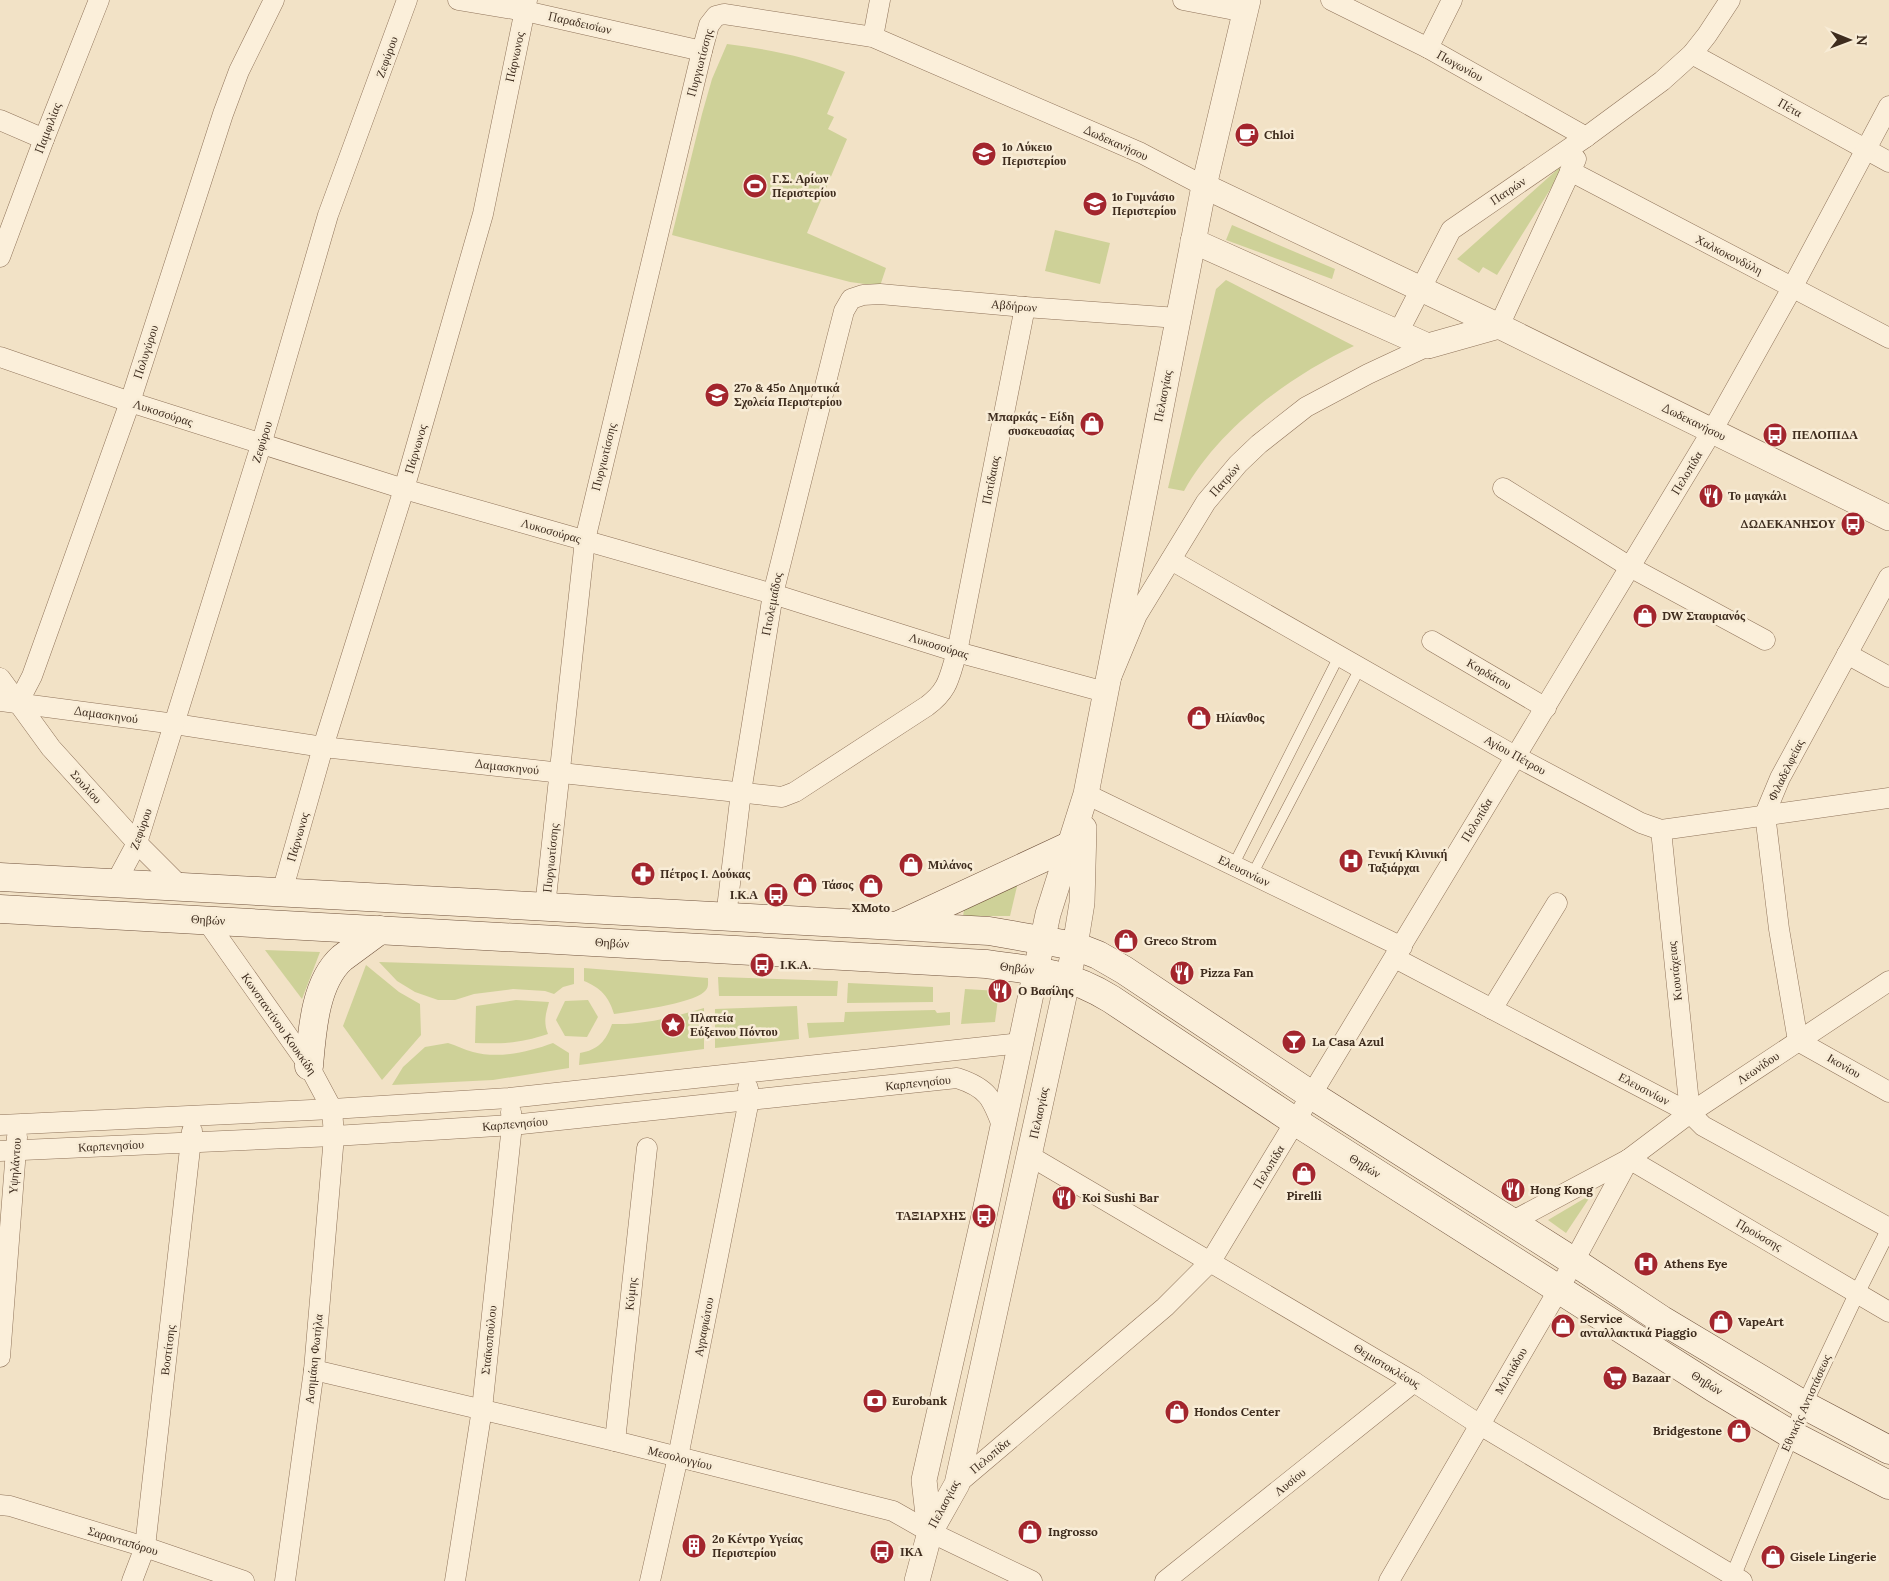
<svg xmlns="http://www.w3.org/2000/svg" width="1889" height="1581" font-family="Lora,serif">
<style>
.green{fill:#ced198}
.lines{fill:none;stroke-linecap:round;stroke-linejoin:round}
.service-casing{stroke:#8f735a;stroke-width:11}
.pedestrian-casing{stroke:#8f735a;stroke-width:16}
.minor-casing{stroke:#8f735a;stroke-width:21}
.tertiary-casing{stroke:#8f735a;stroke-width:26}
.secondary-casing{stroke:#71533d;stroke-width:29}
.service{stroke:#fbefda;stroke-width:10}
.pedestrian{stroke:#fbefda;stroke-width:15}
.minor{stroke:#fbefda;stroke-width:20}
.tertiary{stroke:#fbefda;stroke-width:25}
.secondary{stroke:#fbefda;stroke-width:28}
.labels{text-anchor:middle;stroke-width:5;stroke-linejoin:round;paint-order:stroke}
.street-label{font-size:12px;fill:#3e2c1e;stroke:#f8ecd6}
.poi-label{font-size:12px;font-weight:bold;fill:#3e2c1e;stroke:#f8ecd6;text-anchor:start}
</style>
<rect width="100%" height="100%" fill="#f2e2c6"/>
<!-- green -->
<g class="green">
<path d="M727,44C767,49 808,57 845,72L827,114L834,117L828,129L847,139L807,233L886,268L880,286L850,282L672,235L702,114L712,79Z"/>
<path d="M1569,159L1497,275L1483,267L1479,273L1457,259Z"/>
<path d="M1232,225L1335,269L1332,279L1226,240Z"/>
<path d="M1055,230L1110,243L1100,284L1045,271Z"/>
<path d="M1226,280L1354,346C1290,376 1219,428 1184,491L1168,488L1216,289Z"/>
<path d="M1018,882L1010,916H963L964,910Z"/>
<path d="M265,950L320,952L302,999Z"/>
<path d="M379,962L574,968V984L563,987L554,994L545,991L513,989L474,994L455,1000H438L415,992L397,981Z"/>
<path d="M366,965L399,992L420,1004L421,1035L382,1080L343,1026Z"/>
<path d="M584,968L708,978C708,984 709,988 704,992C691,1004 633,1011 614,1014C609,997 601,988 584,981Z"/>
<path d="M718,977L838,981L837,996H719Z"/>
<path d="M848,983L933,987V1002L847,1003Z"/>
<path d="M965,989L999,991L995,1022L961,1024Z"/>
<path d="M516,1000L549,1002C546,1013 543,1022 548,1034C521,1043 504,1044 475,1043L476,1006Z"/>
<path d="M588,1000L598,1017L587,1037L565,1036L556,1020L565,1001Z"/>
<path d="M797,1006L799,1039L715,1048V1009Z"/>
<path d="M704,1008V1049L579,1065L580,1053C598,1050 606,1041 612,1024C644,1025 674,1017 704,1008Z"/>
<path d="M935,1010L937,1013L950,1012V1025L809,1038L807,1023L844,1022L845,1012Z"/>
<path d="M448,1043C456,1045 464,1050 473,1052C498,1059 529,1052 553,1043L569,1053V1068L493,1080L392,1085L403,1067L425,1047Z"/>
<path d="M1592,1194L1566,1233L1548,1220Z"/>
</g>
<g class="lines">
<defs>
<g id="service">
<path d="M1233,866L1339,656"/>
<path d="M1252,875L1360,668"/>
</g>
<path id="pedestrian" d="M1731,1581L1804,1405L1857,1293L1889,1229"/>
<g id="minor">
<path d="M458,0L525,11L702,51"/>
<path d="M1183,0L1245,12"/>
<path d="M1331,0L1428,48L1586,137"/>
<path d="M873,37L880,0"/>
<path d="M1428,48L1452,0"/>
<path d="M1692,54L1889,162"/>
<path d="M0,120L44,139"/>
<path d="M1570,171L1889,338"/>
<path d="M0,257L44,139L99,0"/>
<path d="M1499,326L1576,159"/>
<path d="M1398,333L1451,230L1586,137L1662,81L1692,54L1707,35L1730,0"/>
<path d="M0,357L130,402L404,489L773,594L957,652L1105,692L1137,615L1206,502L1238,464L1259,444L1306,407L1368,374L1428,346"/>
<path d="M1503,488L1630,567L1765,640"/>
<path d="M1171,560L1515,756L1641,823L1661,830L1889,798"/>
<path d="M1432,641L1546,708"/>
<path d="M1847,654L1889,677"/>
<path d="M0,678L51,748L137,843L181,887"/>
<path d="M0,701L175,724L323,747L782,797L795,792L927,706C949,690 949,677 957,652L1025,307"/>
<path d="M18,703L32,676L130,402L223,114L239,71L274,0"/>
<path d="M1086,794L1402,947"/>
<path d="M1661,830L1690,1113"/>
<path d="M115,884L137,843L261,445L328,215L407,0"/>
<path d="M282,892L323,747L404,489L483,214L527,0"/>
<path d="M545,907L585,540L702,51L709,25L716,16L724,14L873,37L1141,153L1204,186"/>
<path d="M726,917L741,792L773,594L836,342L844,311L851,299L863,295L880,294L1025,307L1178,318"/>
<path d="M206,920L309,1066L332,1109L334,1136L314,1370L285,1581"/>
<path d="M1395,958L1690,1113L1703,1126L1889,1228"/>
<path d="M1492,1009L1557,903"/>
<path d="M1798,1041L1779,929L1765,814L1780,778L1889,577"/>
<path d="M1798,1041L1889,1092"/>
<path d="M0,1125L332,1109L509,1098L1021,1043"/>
<path d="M0,1151L334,1136L512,1125L957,1078C988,1088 992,1098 1003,1128"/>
<path d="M1030,1156L1414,1382L1480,1425L1742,1581"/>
<path d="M1629,1159L1889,1312"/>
<path d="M1511,1222L1629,1159L1690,1113L1889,981"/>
<path d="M0,1357L17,1137"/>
<path d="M314,1370L615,1441L893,1511L930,1532L1032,1581"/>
<path d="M615,1441L647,1148"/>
<path d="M957,1484L1165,1307L1211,1261L1712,431L1792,288L1889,106"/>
<path d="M0,1505L10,1506L145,1547L244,1581"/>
<path d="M132,1581L145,1547L192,1131"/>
<path d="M455,1581L482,1409L512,1125L511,1112"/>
<path d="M650,1581L678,1457L749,1100L748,1088"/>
<path d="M1165,1581L1414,1382"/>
<path d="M1389,1581L1559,1289L1629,1159"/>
</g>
<g id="tertiary">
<path d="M1204,186L1499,326L1889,518"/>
<path d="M1193,241L1428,346L1499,326"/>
<path d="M930,1532L924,1480L984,1216L1048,914L1086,794L1204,186L1248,0"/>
<path d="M917,1581L930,1532L957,1484L1075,946L1082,903L1084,828"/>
</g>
<g id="secondary">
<path d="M0,877L989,931L1075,946L1098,955L1124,970L1313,1096L1573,1261L1662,1320L1804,1405L1889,1450"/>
<path d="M0,909L986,964C1034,970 1069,973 1111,999L1296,1122L1714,1388L1792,1435L1889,1485"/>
<path d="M901,924L1069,846"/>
<path d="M309,1066C312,1031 315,982 342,958L380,930"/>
</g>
</defs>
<!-- service casing -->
<use href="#service" class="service-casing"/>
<!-- pedestrian casing -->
<use href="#pedestrian" class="pedestrian-casing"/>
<!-- minor casing -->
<use href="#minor" class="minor-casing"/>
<!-- tertiary casing -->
<use href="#tertiary" class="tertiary-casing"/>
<!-- secondary casing -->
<use href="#secondary" class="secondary-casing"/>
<!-- service -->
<use href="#service" class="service"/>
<!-- pedestrian -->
<use href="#pedestrian" class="pedestrian"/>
<!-- minor -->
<use href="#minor" class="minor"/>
<!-- tertiary -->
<use href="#tertiary" class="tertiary"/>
<!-- secondary -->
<use href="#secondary" class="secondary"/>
</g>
<!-- icons -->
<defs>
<symbol id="cafe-disc" viewBox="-11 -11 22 22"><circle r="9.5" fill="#a3252d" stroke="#f8ecd6"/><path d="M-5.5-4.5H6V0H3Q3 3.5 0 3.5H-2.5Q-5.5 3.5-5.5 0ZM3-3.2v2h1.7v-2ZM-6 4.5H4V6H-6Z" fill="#fff"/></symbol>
<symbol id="school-disc" viewBox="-11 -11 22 22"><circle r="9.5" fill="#a3252d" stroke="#f8ecd6"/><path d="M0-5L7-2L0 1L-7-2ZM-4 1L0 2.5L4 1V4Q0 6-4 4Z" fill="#fff"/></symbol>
<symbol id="stadium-disc" viewBox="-11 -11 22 22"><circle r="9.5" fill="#a3252d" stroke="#f8ecd6"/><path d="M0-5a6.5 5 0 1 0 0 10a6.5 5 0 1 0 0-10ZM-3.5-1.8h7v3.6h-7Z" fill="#fff"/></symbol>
<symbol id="shop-disc" viewBox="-11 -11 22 22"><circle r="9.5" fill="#a3252d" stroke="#f8ecd6"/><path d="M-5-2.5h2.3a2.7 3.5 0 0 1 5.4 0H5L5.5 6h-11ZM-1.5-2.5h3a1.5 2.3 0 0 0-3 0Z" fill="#fff"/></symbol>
<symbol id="bus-disc" viewBox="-11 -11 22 22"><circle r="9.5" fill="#a3252d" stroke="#f8ecd6"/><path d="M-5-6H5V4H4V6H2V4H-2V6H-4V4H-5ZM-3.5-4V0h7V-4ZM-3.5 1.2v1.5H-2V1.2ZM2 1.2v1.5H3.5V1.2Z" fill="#fff"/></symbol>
<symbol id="restaurant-disc" viewBox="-11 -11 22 22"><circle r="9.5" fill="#a3252d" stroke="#f8ecd6"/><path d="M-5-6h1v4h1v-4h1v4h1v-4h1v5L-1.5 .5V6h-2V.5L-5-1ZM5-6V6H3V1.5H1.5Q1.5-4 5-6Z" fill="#fff"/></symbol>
<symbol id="hospital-disc" viewBox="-11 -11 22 22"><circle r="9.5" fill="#a3252d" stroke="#f8ecd6"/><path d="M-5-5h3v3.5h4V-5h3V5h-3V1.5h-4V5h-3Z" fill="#fff"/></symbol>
<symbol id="pharmacy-disc" viewBox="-11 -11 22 22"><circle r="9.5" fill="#a3252d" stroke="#f8ecd6"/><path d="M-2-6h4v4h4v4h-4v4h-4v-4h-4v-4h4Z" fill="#fff"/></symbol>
<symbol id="sight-disc" viewBox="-11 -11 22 22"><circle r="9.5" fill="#a3252d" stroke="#f8ecd6"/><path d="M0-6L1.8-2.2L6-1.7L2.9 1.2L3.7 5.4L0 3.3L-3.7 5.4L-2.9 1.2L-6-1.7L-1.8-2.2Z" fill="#fff"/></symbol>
<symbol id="bar-disc" viewBox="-11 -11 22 22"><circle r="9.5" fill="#a3252d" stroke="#f8ecd6"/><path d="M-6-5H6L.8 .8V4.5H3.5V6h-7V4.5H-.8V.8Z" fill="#fff"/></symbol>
<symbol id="supermarket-disc" viewBox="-11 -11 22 22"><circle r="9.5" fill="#a3252d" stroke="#f8ecd6"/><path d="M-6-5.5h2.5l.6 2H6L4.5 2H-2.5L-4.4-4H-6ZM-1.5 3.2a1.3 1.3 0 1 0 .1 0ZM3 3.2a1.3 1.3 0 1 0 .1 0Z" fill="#fff"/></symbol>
<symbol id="bank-disc" viewBox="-11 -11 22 22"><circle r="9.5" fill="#a3252d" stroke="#f8ecd6"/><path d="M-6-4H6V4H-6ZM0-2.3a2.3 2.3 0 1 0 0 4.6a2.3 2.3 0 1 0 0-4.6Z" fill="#fff"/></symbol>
<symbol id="building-disc" viewBox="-11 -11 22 22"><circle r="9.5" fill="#a3252d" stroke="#f8ecd6"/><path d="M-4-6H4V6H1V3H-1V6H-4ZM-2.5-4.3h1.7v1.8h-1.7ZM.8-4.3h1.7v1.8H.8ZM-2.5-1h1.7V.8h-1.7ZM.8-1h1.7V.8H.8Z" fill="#fff"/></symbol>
</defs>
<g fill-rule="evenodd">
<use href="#cafe-disc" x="1233" y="121" width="28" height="28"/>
<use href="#school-disc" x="970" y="140" width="28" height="28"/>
<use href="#stadium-disc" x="741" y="172" width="28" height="28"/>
<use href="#school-disc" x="1081" y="190" width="28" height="28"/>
<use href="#school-disc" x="703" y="381" width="28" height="28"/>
<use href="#shop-disc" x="1078" y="410" width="28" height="28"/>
<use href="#bus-disc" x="1761" y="421" width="28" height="28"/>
<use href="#restaurant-disc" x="1697" y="482" width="28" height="28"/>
<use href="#bus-disc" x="1839" y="510" width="28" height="28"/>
<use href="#shop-disc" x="1631" y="602" width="28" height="28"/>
<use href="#shop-disc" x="1185" y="704" width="28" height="28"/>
<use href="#hospital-disc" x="1337" y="847" width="28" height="28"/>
<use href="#shop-disc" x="897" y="851" width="28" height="28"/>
<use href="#pharmacy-disc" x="629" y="860" width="28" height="28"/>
<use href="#shop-disc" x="791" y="871" width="28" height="28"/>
<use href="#shop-disc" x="857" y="872" width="28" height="28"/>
<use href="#bus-disc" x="762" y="881" width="28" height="28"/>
<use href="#shop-disc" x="1112" y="927" width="28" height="28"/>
<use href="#bus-disc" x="748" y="951" width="28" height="28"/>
<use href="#restaurant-disc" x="1168" y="959" width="28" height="28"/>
<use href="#restaurant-disc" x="986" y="977" width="28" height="28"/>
<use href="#sight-disc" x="659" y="1011" width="28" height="28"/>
<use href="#bar-disc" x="1280" y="1028" width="28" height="28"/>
<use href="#shop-disc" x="1290" y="1160" width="28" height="28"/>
<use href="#restaurant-disc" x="1499" y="1176" width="28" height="28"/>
<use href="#restaurant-disc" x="1050" y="1184" width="28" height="28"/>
<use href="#bus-disc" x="970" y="1202" width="28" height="28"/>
<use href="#hospital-disc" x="1632" y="1250" width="28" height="28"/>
<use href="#shop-disc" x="1707" y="1308" width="28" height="28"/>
<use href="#shop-disc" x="1549" y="1312" width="28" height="28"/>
<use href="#supermarket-disc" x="1601" y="1364" width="28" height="28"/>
<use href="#bank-disc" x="861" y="1387" width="28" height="28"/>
<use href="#shop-disc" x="1163" y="1398" width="28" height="28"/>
<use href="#shop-disc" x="1725" y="1417" width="28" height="28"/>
<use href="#shop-disc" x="1016" y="1518" width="28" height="28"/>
<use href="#building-disc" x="680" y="1532" width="28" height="28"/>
<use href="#bus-disc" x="868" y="1538" width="28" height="28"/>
<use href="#shop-disc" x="1759" y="1543" width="28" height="28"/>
</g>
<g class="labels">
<!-- street labels -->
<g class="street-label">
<text transform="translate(580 23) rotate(13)" y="4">Παραδεισίων</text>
<text transform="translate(387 57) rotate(-70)" y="4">Ζεφύρου</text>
<text transform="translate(515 57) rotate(-78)" y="4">Πάρνωνος</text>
<text transform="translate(700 63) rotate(-75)" y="4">Πυργιωτίσσης</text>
<text transform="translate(1460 66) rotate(29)" y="4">Πωγωνίου</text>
<text transform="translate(1790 108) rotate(29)" y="4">Πέτα</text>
<text transform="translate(48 128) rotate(-69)" y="4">Παμφιλίας</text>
<text transform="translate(1116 143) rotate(24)" y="4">Δωδεκανήσου</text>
<text transform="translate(1508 191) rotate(-34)" y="4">Πατρών</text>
<text transform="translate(1729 255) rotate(27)" y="4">Χαλκοκονδύλη</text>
<text transform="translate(1014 306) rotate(5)" y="4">Αβδήρων</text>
<text transform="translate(146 352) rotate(-72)" y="4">Πολυγύρου</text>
<text transform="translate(1163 396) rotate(-79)" y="4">Πελασγίας</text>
<text transform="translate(163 413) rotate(18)" y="4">Λυκοσούρας</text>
<text transform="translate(1694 422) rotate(26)" y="4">Δωδεκανήσου</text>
<text transform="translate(262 442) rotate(-73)" y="4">Ζεφύρου</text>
<text transform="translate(416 449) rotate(-74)" y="4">Πάρνωνος</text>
<text transform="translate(604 457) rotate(-76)" y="4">Πυργιωτίσσης</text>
<text transform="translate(1687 473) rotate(-59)" y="4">Πελοπίδα</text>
<text transform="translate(991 480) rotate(-79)" y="4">Ποτίδαιας</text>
<text transform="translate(1225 480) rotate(-49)" y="4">Πατρών</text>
<text transform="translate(551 531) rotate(16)" y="4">Λυκοσούρας</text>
<text transform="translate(772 604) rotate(-79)" y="4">Πτολεμαΐδος</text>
<text transform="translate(939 646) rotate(17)" y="4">Λυκοσούρας</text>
<text transform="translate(1489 674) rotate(30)" y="4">Κορδάτου</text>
<text transform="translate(106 715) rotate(8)" y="4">Δαμασκηνού</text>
<text transform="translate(1515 755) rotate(29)" y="4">Αγίου Πέτρου</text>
<text transform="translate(507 767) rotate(6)" y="4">Δαμασκηνού</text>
<text transform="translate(1786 770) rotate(-64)" y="4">Φιλαδελφείας</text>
<text transform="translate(86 787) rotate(48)" y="4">Σουλίου</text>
<text transform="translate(1477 820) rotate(-59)" y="4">Πελοπίδα</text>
<text transform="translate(141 829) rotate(-70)" y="4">Ζεφύρου</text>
<text transform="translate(298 837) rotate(-74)" y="4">Πάρνωνος</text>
<text transform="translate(551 858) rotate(-84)" y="4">Πυργιωτίσσης</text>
<text transform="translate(1244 871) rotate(26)" y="4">Ελευσινίων</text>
<text transform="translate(208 920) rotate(3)" y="4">Θηβών</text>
<text transform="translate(612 943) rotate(3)" y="4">Θηβών</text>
<text transform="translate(1017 968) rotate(7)" y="4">Θηβών</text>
<text transform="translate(1675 971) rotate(-96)" y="4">Κιουτάχειας</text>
<text transform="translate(279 1024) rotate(55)" y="4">Κωνσταντίνου Κουκκίδη</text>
<text transform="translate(1844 1066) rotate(30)" y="4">Ικονίου</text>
<text transform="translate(1758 1068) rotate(-34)" y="4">Λεωνίδου</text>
<text transform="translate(918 1083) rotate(-6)" y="4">Καρπενησίου</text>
<text transform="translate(1644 1089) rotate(28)" y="4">Ελευσινίων</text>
<text transform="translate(1039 1113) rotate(-78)" y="4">Πελασγίας</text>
<text transform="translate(515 1124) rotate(-5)" y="4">Καρπενησίου</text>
<text transform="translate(111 1146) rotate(-3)" y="4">Καρπενησίου</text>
<text transform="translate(15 1166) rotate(-86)" y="4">Υψηλάντου</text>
<text transform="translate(1365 1166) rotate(32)" y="4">Θηβών</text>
<text transform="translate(1269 1167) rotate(-59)" y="4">Πελοπίδα</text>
<text transform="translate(1759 1235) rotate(30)" y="4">Προύσσης</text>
<text transform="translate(631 1294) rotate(-84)" y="4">Κύμης</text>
<text transform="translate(704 1327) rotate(-79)" y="4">Αγραφιώτου</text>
<text transform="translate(489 1340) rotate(-84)" y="4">Σταϊκοπούλου</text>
<text transform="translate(168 1350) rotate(-83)" y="4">Βοστίτσης</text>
<text transform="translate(314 1359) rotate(-84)" y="4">Ασημάκη Φωτήλα</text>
<text transform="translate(1387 1366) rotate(31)" y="4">Θεμιστοκλέους</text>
<text transform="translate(1511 1371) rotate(-60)" y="4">Μιλτιάδου</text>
<text transform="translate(1707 1383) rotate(32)" y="4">Θηβών</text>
<text transform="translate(1806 1403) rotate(-66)" y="4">Εθνικής Αντιστάσεως</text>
<text transform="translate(990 1456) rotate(-40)" y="4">Πελοπίδα</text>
<text transform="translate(680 1458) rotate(14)" y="4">Μεσολογγίου</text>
<text transform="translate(1290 1482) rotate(-39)" y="4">Λυσίου</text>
<text transform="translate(944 1504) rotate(-62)" y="4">Πελασγίας</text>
<text transform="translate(123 1541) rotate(17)" y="4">Σαρανταπόρου</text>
</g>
<!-- poi labels -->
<g class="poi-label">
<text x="1264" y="139">Chloi</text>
<text x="1002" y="151">1ο Λύκειο<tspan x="1002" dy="14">Περιστερίου</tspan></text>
<text x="772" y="183">Γ.Σ. Αρίων<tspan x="772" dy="14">Περιστερίου</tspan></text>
<text x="1112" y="201">1ο Γυμνάσιο<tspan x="1112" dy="14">Περιστερίου</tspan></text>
<text x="734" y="392">27ο &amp; 45ο Δημοτικά<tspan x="734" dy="14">Σχολεία Περιστερίου</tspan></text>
<text x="1074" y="421" text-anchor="end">Μπαρκάς - Είδη<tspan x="1074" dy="14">συσκευασίας</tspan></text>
<text x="1792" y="439">ΠΕΛΟΠΙΔΑ</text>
<text x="1728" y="500">Το μαγκάλι</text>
<text x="1836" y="528" text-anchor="end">ΔΩΔΕΚΑΝΗΣΟΥ</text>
<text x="1662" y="620">DW Σταυριανός</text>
<text x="1216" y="722">Ηλίανθος</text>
<text x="1368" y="858">Γενική Κλινική<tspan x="1368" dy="14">Ταξιάρχαι</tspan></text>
<text x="928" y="869">Μιλάνος</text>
<text x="660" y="878">Πέτρος Ι. Δούκας</text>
<text x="822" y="889">Τάσος</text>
<text x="758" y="899" text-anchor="end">Ι.Κ.Α</text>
<text x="871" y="912" text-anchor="middle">XMoto</text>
<text x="1144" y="945">Greco Strom</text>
<text x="780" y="969">Ι.Κ.Α.</text>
<text x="1200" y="977">Pizza Fan</text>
<text x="1018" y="995">Ο Βασίλης</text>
<text x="690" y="1022">Πλατεία<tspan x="690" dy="14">Εύξεινου Πόντου</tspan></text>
<text x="1312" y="1046">La Casa Azul</text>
<text x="1530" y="1194">Hong Kong</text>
<text x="1304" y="1200" text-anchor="middle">Pirelli</text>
<text x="1082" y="1202">Koi Sushi Bar</text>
<text x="966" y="1220" text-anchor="end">ΤΑΞΙΑΡΧΗΣ</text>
<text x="1664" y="1268">Athens Eye</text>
<text x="1580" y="1323">Service<tspan x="1580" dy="14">ανταλλακτικά Piaggio</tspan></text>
<text x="1738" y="1326">VapeArt</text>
<text x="1632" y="1382">Bazaar</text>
<text x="892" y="1405">Eurobank</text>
<text x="1194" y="1416">Hondos Center</text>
<text x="1722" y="1435" text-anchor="end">Bridgestone</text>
<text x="1048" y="1536">Ingrosso</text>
<text x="712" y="1543">2ο Κέντρο Υγείας<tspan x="712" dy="14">Περιστερίου</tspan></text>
<text x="900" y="1556">ΙΚΑ</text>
<text x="1790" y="1561">Gisele Lingerie</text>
</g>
</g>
<!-- north arrow -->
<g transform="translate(1849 40) rotate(91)" stroke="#f8ecd6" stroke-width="4" paint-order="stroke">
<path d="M0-4L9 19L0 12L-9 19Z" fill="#3e2c1e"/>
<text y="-8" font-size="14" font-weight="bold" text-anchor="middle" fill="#3e2c1e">N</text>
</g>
</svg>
